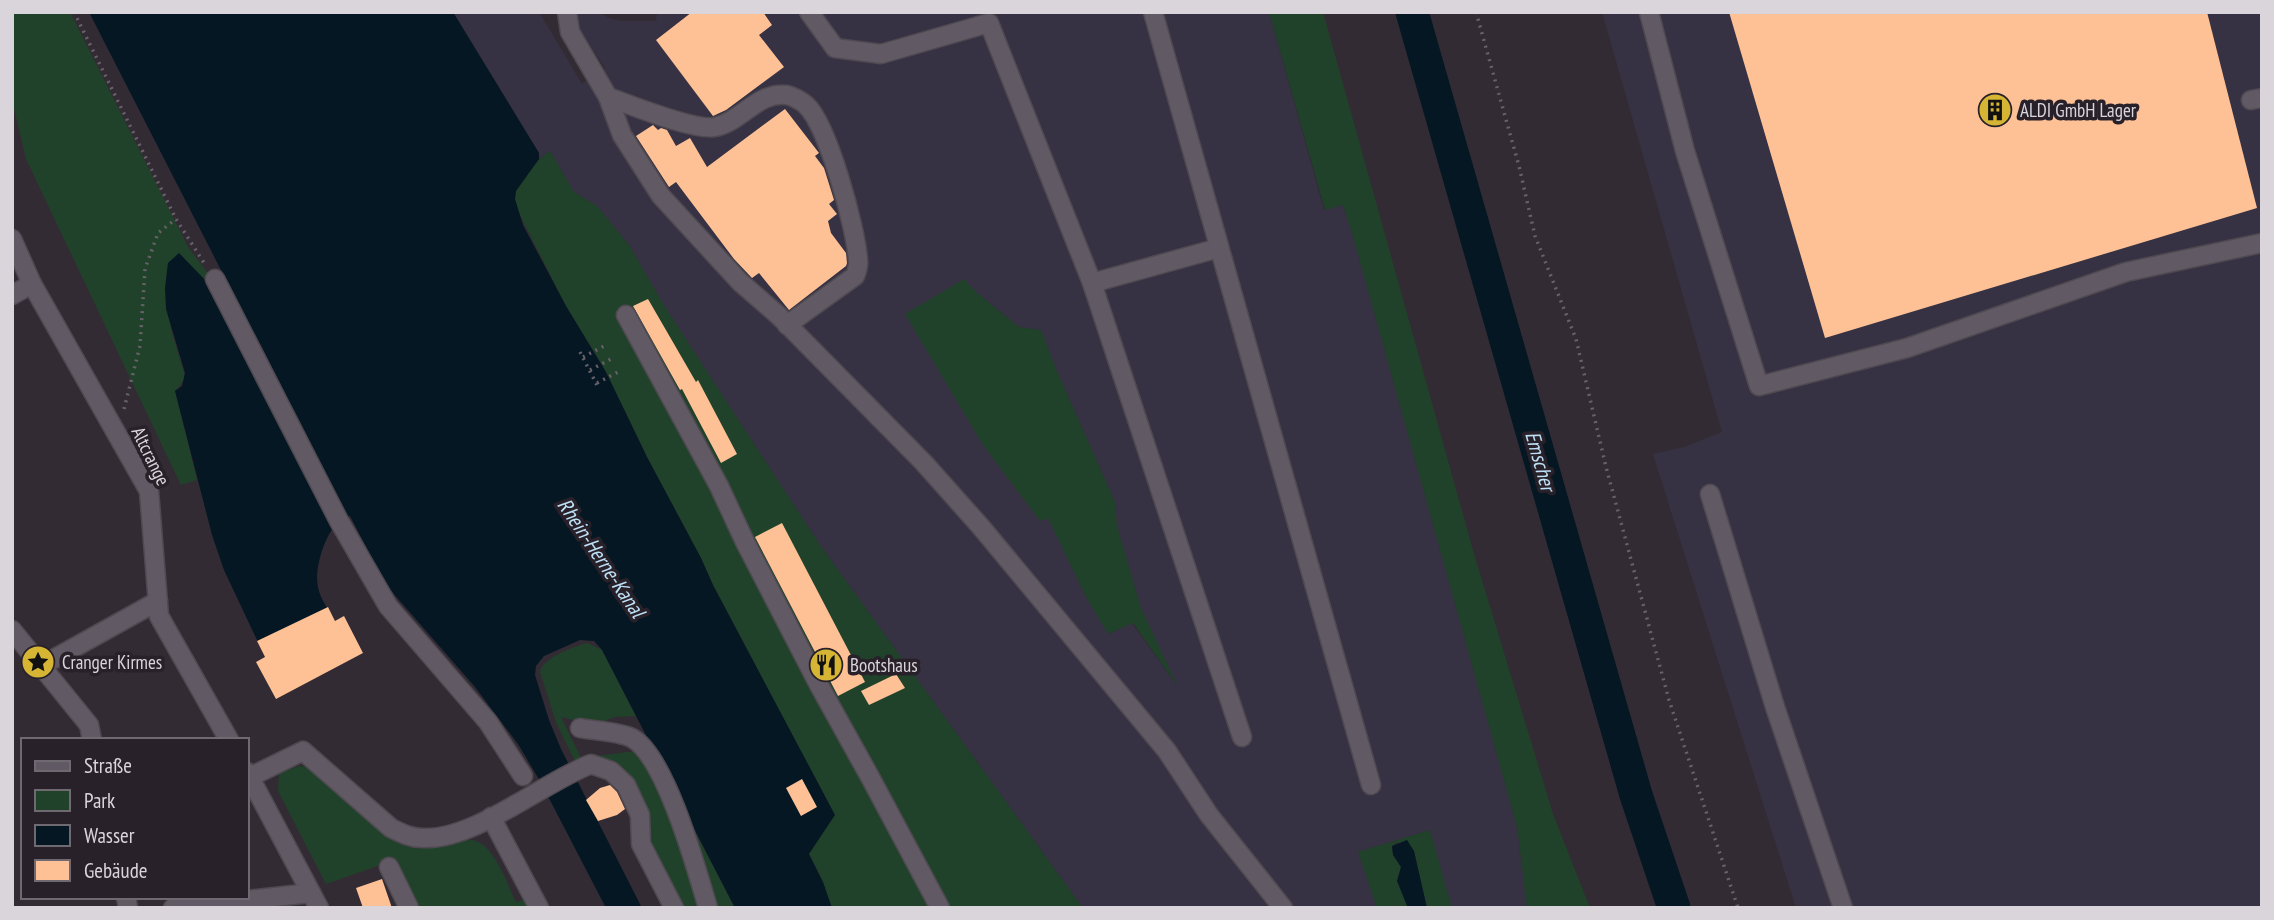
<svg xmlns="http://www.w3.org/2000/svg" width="2274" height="920" font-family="'PT Sans Narrow',sans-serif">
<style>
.industrial{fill:#373243;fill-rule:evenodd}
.green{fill:#21422a}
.water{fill:#041723}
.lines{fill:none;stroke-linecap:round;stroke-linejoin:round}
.river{stroke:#041723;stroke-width:33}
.building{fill:#fec196}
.minor-casing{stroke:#4f4951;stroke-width:21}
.path{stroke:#676169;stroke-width:3.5;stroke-dasharray:2 5;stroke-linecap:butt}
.minor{stroke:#615963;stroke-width:18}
.labels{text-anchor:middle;stroke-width:7;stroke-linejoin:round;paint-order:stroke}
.poi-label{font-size:19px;fill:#d9d5db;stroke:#28212a;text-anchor:start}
.street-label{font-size:19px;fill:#d9d5db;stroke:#28212a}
.water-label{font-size:21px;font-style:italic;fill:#bee0f7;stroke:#28212a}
</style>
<rect width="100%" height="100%" fill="#322b34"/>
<!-- industrial -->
<g class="industrial">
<path d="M453,12H539L582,84L605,68L577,25L573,12H597L612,19L622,21H656L657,12H1269L1324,210L1343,205L1352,233L1517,827L1527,908H1452L1430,830L1358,852L1377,908H1083L820,545L665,307L629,245L597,206L574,192L550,151L539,159V153ZM976,292L1019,327L1041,330L1056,369L1115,502L1117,526L1141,608L1175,683L1132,623L1109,634L1086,597L1048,517Z"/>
<path d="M1602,12H2262V908H1796L1653,454L1684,447L1722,432Z"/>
</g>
<!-- green -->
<g class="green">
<path d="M12,12H70L188,247L213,280L208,283L168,263C161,307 172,331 184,373V380L175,391L197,480L181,485L26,159L12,100Z"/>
<path d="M1269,12H1323L1474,554L1553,814L1590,908H1527L1517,827L1352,233L1343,205L1325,210Z"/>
<path d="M550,151L574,192L597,206L629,245L665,307L820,545L1083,908H832L823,882L809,854L825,797L713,585L701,558L647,457L606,372L566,306L517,209C516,204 514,198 516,192C521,178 538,159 550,151Z"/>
<path d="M964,279L976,292L1019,327L1041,330L1056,369L1115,502L1117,526L1141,608L1178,687L1133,623L1108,634L1086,597L1048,518L1040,521L983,445L905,314Z"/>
<path d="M587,643L602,650L636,716L614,717L595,725L561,717L581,758L575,761L557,725L540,672C544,657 573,647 587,643Z"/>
<path d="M636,751C676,792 689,854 706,908H681L651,850L620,769L612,762L597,756Z"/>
<path d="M299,766L307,767L400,844C409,847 417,849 427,848C443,846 467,833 482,844C498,856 507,884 516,902L526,899L533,908H416L392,861L326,884L278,791L279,773Z"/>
<path d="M681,805L735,908H712Z"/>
<path d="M1430,830L1452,908H1427L1414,851L1397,842L1392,846L1393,855L1401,867L1397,881L1408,908H1377L1358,852Z"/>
</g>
<!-- water -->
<g class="water">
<path d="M89,12H453L539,153V159L516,191L515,199L523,225L566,306L606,372L647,457L701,558L713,585L835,815L809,854L823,882L832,908H735L602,650L594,641L580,640L544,656L536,666L535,675L549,720L561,749L642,908H606L540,781L518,744L475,687L386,585L350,516C347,518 343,519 340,521C325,532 314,569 318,587C320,599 329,610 335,621L265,657L224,570L212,535L175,391L182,386L185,373L166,309L165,288L168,263L179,253L208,283L223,274Z"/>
<path d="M1407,840L1414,851L1427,908H1408L1397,881L1401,867L1393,855L1392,846Z"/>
</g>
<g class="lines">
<!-- river -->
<path class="river" d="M1412,12L1636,795L1674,908"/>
</g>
<!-- building -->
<g class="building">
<path d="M692,12H763L772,25L759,35L784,67L726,110L713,116L656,40Z"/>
<path d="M1729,12H2207L2257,208L1825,338Z"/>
<path d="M785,109L819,153L815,156L824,168L834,200L829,204L837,214L828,221L831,233L846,253L847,263L846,266L789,310L759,273L752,278L734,259L676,182L669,187L636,136L653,125L658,130L661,128L667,130L676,146L690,138L707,167Z"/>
<path d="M648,299L696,382L698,380L737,454L721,463L682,389L680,390L633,306Z"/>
<path d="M782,523L865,682L838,696L755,537Z"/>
<path d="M328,607L335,621L344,616L363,653L276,699L256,662L265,657L257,641Z"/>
<path d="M896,674L905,688L869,705L861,691Z"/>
<path d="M802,779L817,807L801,816L786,788Z"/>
<path d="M610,785L617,792L625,809L617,815L598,821L586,800L600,788Z"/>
<path d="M382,879L392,908H363L356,888Z"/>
</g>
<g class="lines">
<defs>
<g id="minor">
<path d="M567,12L570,32L608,97L622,135L661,196L740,282L779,316L924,463L981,527L1167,751L1209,815L1283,908"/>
<path d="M809,12L835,48L881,54L989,23L1092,283L1242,737"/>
<path d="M1153,12L1371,785"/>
<path d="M1649,12L1685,151L1759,386L1907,348L2126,272L2262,243"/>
<path d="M608,97C631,105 694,131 715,127C741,122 758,91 787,95C792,96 802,101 806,105C828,125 856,229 858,260C859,266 857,271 855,276L787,325"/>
<path d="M2251,100L2262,98"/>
<path d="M12,239L32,284L149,491L159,616L229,740"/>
<path d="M215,279L339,521L388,606L488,722L523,776"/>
<path d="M1092,283L1219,248"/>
<path d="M12,295L32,284"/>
<path d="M626,315L719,486L745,542L820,687L870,777L940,908"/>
<path d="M1710,494L1775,707L1843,908"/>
<path d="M12,630L89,725L92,740"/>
<path d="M41,666L158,601"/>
<path d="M580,728C595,731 618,731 632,738C666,757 697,871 708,908"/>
<path d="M247,772L319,908"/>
<path d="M250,777L303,751L391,828C401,833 410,838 422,838C474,841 540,784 591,764L611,771L626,785L640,815L641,844L674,908"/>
<path d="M491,817L539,908"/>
<path d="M389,867L409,908"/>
<path d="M126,897L128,908"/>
<path d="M173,908L311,893"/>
</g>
</defs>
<!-- minor casing -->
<use href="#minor" class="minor-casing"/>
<!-- path -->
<g class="path">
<path d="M74,12L176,219L206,266"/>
<path d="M1476,12L1519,166L1535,236L1576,339L1606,467L1669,700L1738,908"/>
<path d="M580,352L599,389"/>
<path d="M583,357L606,345"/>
<path d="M590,370L613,358"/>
<path d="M597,383L620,371"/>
<path d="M124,409L140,346L145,269L158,233L176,219"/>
</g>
<!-- minor -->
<use href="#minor" class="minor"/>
</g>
<!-- icons -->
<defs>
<symbol id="building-disc" viewBox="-11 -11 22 22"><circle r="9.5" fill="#d6b534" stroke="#28212a"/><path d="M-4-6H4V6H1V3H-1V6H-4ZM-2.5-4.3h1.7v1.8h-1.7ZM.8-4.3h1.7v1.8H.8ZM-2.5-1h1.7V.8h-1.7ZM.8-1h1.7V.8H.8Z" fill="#111"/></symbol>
<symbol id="sight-disc" viewBox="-11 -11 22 22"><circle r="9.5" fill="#d6b534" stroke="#28212a"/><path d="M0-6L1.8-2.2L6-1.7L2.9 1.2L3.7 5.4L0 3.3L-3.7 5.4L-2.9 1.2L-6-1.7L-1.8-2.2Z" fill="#111"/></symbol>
<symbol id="restaurant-disc" viewBox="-11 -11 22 22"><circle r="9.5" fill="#d6b534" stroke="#28212a"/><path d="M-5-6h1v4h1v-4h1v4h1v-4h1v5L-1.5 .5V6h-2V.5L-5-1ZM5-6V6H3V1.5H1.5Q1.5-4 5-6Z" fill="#111"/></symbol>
</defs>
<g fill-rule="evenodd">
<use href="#building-disc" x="1976" y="91" width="38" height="38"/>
<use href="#sight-disc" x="19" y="643" width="38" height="38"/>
<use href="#restaurant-disc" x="807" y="646" width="38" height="38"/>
</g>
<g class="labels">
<!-- poi labels -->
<g class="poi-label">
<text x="2020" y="117">ALDI GmbH Lager</text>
<text x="62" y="669">Cranger Kirmes</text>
<text x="850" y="672">Bootshaus</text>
</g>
<!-- street labels -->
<g class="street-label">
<text transform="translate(151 456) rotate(64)" y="7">Altcrange</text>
</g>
<!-- water labels -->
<g class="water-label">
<text transform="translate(1540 461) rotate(74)" y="7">Emscher</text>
<text transform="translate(601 558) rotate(56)" y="7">Rhein-Herne-Kanal</text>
</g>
</g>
<!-- border -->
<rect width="2274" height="920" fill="none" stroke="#d9d5db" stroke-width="28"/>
<!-- legend -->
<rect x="21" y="738" width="228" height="161" fill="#28212a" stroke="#6f6971" stroke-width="2"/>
<rect x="35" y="761" width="35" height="10" fill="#615963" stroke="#6f6971" stroke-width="2"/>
<text x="84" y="773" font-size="21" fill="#d9d5db">Straße</text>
<rect x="35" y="790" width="35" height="21" fill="#21422a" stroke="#6f6971" stroke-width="2"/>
<text x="84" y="808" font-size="21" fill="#d9d5db">Park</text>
<rect x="35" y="825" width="35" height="21" fill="#041723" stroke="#6f6971" stroke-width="2"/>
<text x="84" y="843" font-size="21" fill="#d9d5db">Wasser</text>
<rect x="35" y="860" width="35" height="21" fill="#fec196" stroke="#6f6971" stroke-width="2"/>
<text x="84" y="878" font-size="21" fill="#d9d5db">Gebäude</text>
</svg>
